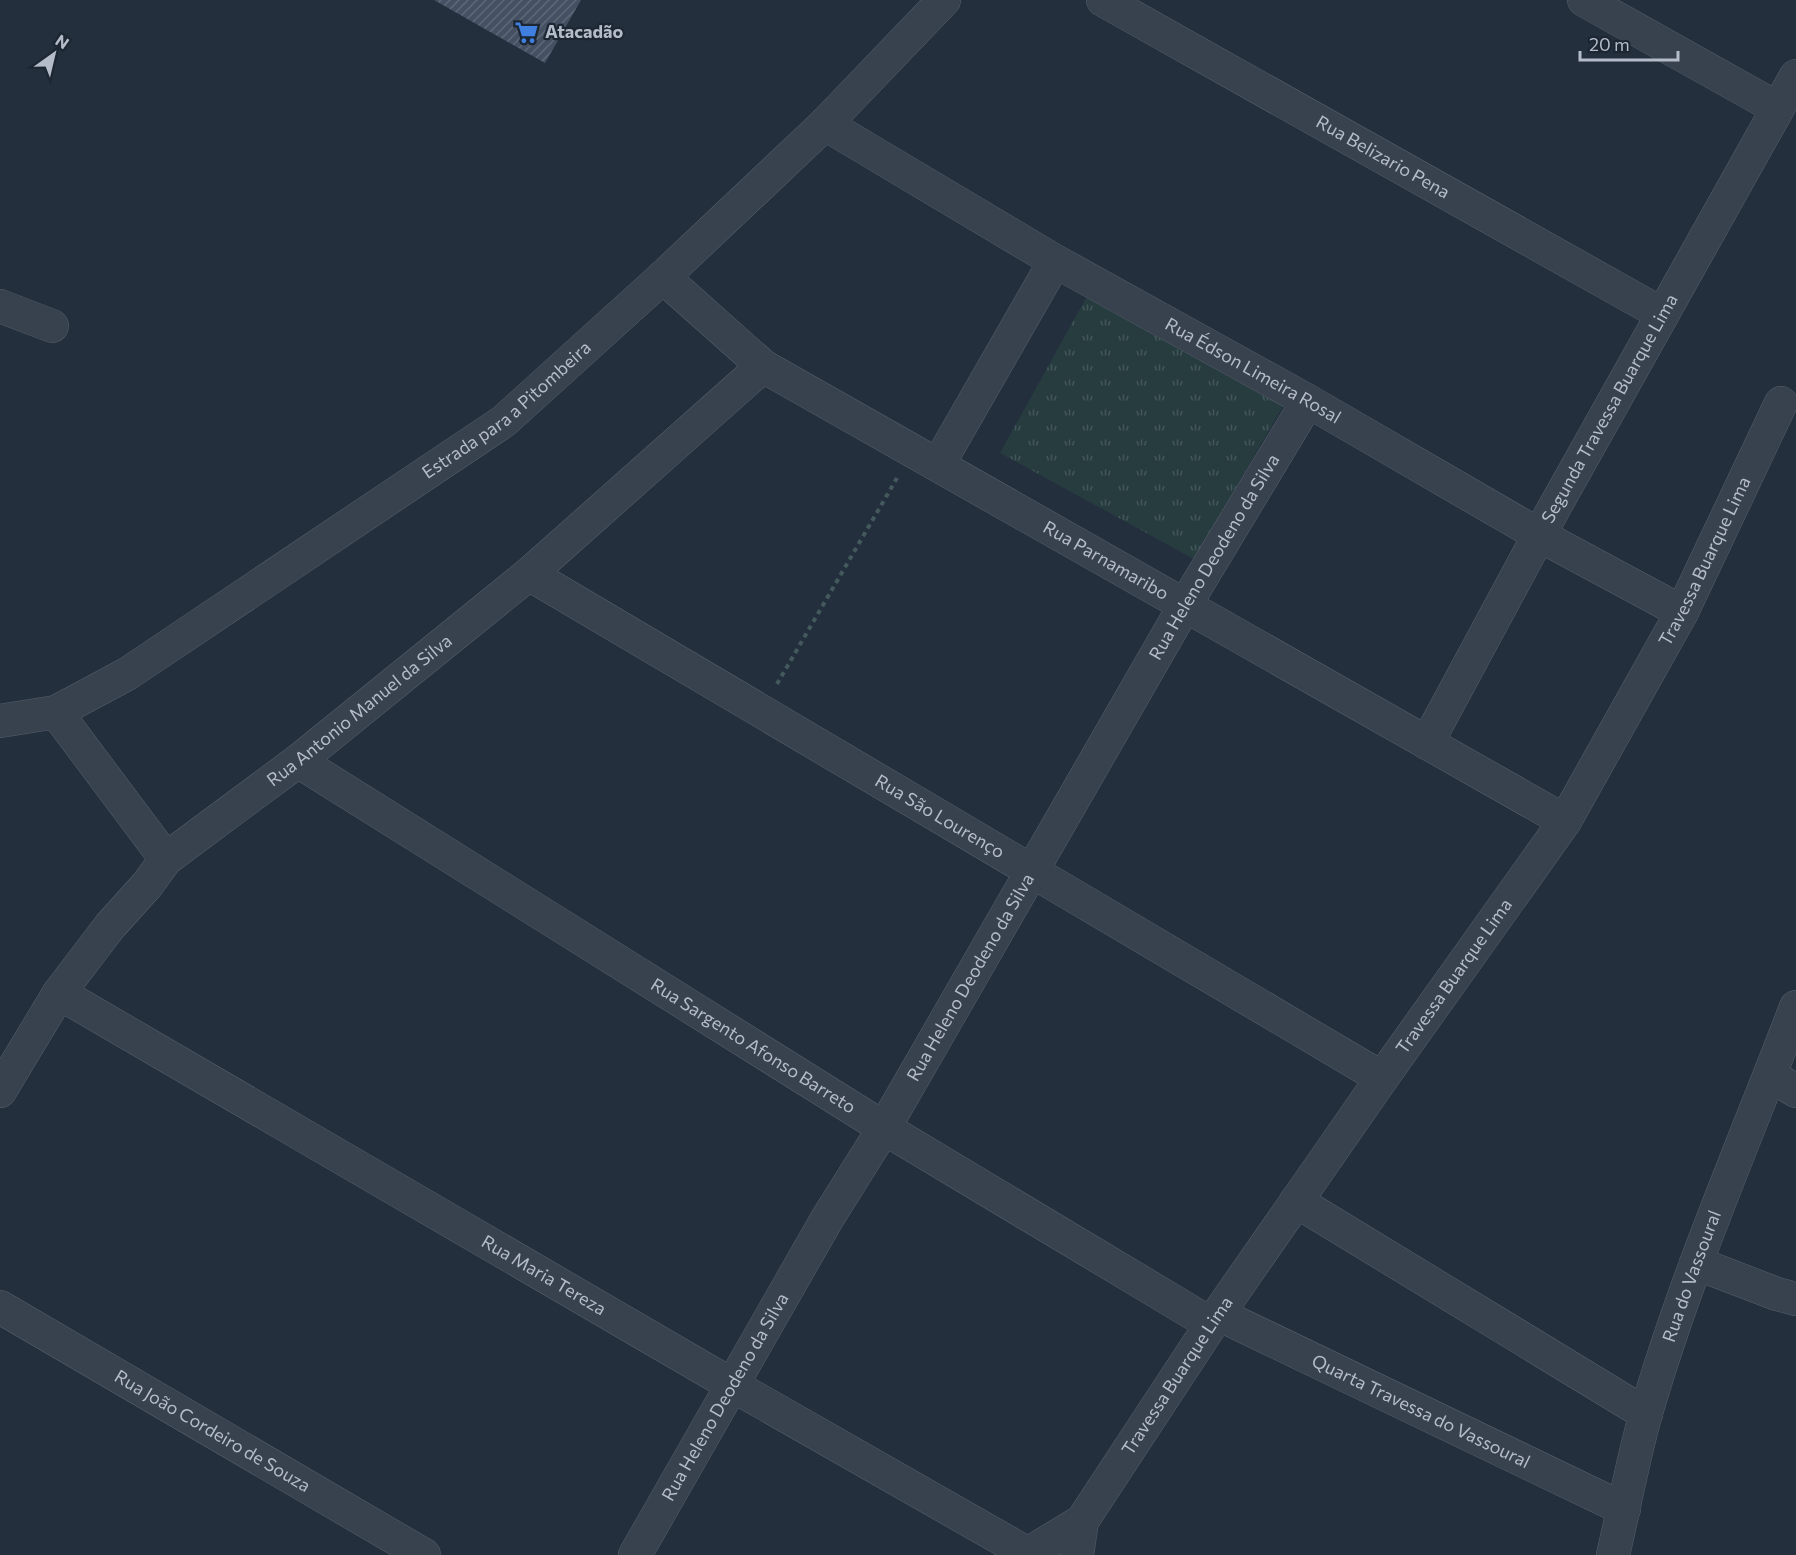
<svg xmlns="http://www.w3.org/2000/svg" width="1796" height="1555" font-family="Commissioner,sans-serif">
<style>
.grass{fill:url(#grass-tufts)}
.building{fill:url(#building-hatch)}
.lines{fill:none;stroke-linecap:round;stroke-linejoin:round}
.minor-casing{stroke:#565f6c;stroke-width:34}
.path{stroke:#44595c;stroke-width:4;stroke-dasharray:4.5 4.5;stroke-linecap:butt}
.minor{stroke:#38414e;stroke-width:33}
.labels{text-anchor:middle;stroke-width:4.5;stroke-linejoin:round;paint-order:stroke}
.poi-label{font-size:18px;font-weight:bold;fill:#b4bcc9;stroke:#1d2633;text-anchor:start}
.street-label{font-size:18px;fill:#b4bcc9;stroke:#1d2633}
</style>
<defs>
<pattern id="grass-tufts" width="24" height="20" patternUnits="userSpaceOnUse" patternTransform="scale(1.5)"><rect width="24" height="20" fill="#263c3f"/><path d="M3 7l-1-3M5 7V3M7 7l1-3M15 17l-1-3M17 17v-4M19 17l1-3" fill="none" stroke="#435659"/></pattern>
<pattern id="building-hatch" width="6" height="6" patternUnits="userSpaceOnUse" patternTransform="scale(1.5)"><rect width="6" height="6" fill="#455162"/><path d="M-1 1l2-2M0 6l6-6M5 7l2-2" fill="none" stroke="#5d6877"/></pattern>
</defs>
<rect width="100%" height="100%" fill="#242f3e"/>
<!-- grass -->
<path class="grass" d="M1091,289L1285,403L1194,559L1000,453Z"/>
<!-- building -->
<path class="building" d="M434,0H581L545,63Z"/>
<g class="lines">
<defs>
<g id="minor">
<path id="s1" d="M1103,0L1662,314"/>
<path d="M1584,0L1777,108"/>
<path id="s2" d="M825,124L1055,261L1308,401L1539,535L1682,612"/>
<path id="s3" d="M663,277L763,366L1565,821"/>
<path d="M0,306L52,326"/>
<path d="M938,465L1055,261"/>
<path id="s4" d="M529,574L1382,1078"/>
<path d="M56,712L166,859"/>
<path id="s5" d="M0,721L56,712L127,674L504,421L663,277L825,124L944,0"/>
<path id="s6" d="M1427,743L1539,535L1796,76"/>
<path id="s7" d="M298,761L884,1128L1211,1324"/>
<path id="s8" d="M59,993L732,1385L1030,1555"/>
<path d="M1770,1075L1796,1091"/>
<path id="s9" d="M0,1091L59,993L110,926L147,885L166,859L298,761L529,574L763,366"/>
<path d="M1296,1201L1646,1414"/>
<path d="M1696,1263L1777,1294L1796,1299"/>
<path id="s10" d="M0,1307L424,1555"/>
<path id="s11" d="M1218,1314L1624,1509"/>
<path id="s12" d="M635,1555L827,1219L884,1128L1185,605L1308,401"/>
<path d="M1026,1555L1082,1521"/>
<path id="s13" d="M1077,1555L1082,1521L1218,1314L1382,1078L1565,821L1682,612L1781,403"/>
<path id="s14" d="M1613,1555C1624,1508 1633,1459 1646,1413C1686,1275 1745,1141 1796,1007"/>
</g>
</defs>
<!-- minor casing -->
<use href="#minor" class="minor-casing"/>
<!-- path -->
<path class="path" d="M777,684L897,478"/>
<!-- minor -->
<use href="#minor" class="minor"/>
</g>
<!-- icons -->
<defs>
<symbol id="supermarket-bare" viewBox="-9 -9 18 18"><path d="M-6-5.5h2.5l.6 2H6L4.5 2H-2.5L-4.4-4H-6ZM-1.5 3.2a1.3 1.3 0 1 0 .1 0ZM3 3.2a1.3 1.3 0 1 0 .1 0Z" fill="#3f7fe0" stroke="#1d2633" stroke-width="2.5" paint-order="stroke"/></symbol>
</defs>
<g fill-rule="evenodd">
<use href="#supermarket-bare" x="510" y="16" width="33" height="33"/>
</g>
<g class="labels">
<!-- poi labels -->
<g class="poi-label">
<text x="545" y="38">Atacadão</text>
</g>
<!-- street labels -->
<g class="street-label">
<text dy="6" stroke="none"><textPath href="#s1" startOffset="321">Rua Belizario Pena</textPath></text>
<text dy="6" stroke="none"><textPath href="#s2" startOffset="494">Rua Édson Limeira Rosal</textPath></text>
<text dy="6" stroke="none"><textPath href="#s6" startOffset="381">Segunda Travessa Buarque Lima</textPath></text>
<text dy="6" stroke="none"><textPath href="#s5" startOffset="600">Estrada para a Pitombeira</textPath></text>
<text dy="6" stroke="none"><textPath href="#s12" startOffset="1154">Rua Heleno Deodeno da Silva</textPath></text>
<text dy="6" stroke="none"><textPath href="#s3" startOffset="528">Rua Parnamaribo</textPath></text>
<text dy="6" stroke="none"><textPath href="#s13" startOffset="1180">Travessa Buarque Lima</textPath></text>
<text dy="6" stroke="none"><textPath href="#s9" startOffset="530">Rua Antonio Manuel da Silva</textPath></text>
<text dy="6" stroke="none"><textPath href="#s4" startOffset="477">Rua São Lourenço</textPath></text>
<text dy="6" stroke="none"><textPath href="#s13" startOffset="694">Travessa Buarque Lima</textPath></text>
<text dy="6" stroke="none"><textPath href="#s12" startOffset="668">Rua Heleno Deodeno da Silva</textPath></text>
<text dy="6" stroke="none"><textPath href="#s7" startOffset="537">Rua Sargento Afonso Barreto</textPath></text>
<text dy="6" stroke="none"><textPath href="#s8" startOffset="561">Rua Maria Tereza</textPath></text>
<text dy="6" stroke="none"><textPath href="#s14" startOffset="290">Rua do Vassoural</textPath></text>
<text dy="6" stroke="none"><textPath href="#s13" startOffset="208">Travessa Buarque Lima</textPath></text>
<text dy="6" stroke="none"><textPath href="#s12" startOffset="182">Rua Heleno Deodeno da Silva</textPath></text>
<text dy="6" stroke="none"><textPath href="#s11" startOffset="225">Quarta Travessa do Vassoural</textPath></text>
<text dy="6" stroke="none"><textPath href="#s10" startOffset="246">Rua João Cordeiro de Souza</textPath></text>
</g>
</g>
<!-- north arrow -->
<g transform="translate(54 54) rotate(34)" stroke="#1d2633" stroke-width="4.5" paint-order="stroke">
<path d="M0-4.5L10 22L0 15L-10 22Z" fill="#b4bcc9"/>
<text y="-9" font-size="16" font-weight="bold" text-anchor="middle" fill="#b4bcc9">N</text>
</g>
<!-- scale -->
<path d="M1580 51v9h98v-9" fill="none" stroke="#b4bcc9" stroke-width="3"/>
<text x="1589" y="51" font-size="18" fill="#b4bcc9" stroke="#1d2633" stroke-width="4.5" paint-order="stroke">20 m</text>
</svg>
